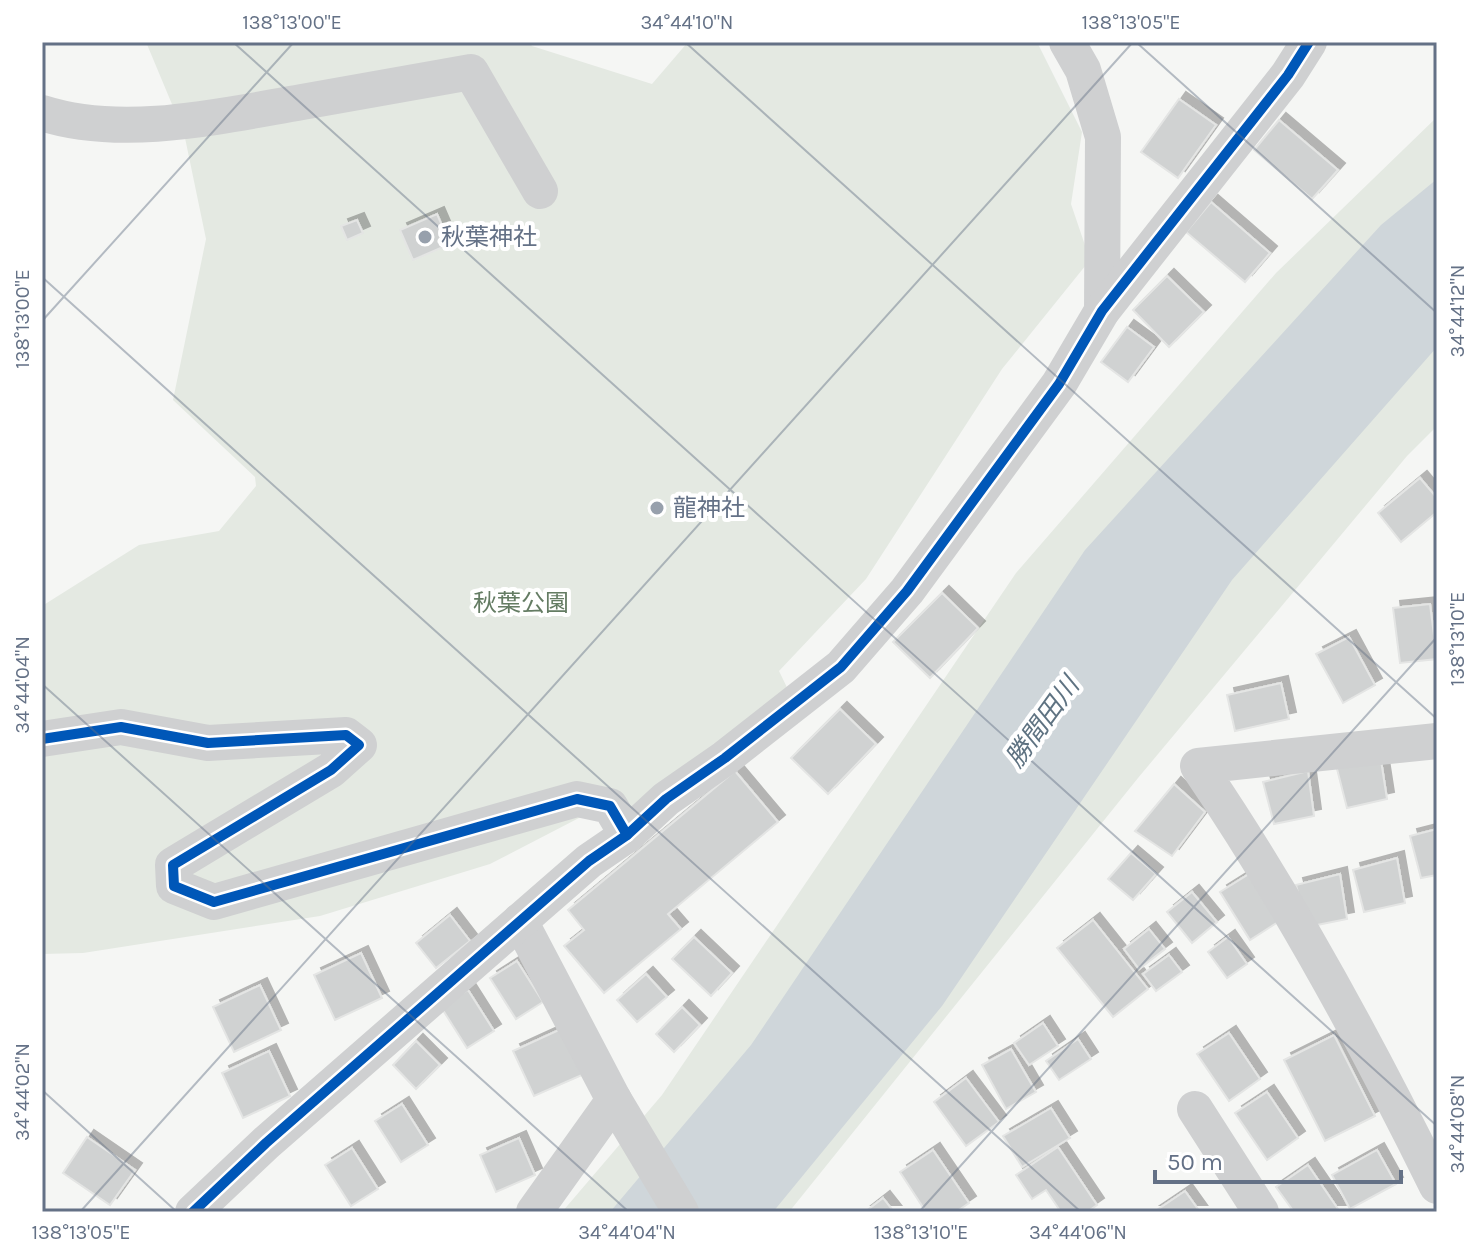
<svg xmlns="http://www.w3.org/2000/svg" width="1479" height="1254" font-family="Karla,'Noto Sans JP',sans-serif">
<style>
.green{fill:#e4e9e2}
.water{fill:#cfd6da}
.building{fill:#d0d2d2;stroke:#e4e5e4;stroke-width:2;filter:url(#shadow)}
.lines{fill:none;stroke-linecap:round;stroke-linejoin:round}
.minor{stroke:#cfd0d1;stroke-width:36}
.cycleway-casing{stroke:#fff;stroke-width:15}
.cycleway{stroke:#0057b8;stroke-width:10}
.ticks{fill:none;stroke:#647186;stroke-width:2;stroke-opacity:0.45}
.poi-dot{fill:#97a0ac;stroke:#fff;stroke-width:3}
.labels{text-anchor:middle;stroke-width:8;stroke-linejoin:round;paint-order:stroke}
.poi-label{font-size:24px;fill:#647186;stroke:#fff;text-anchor:start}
.park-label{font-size:24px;fill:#647c63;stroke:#fff}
.water-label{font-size:26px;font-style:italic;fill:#5f7382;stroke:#fff}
.neatline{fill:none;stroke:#647186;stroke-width:3}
.ticks-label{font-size:20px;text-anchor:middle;fill:#647186}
</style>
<defs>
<filter id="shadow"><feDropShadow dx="7" dy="-7" stdDeviation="0" flood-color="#0004"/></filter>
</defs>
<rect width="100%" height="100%" fill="#f5f6f4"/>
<!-- green -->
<g class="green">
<path d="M146,42H529L532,46L652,84L688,42H1037L1082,132L1071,204L1090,260L1002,369L866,579L779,671L795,704L627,835L604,805L490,864L320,916L83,953L42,954V606L139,545L219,531L256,486L255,477L173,400L206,239L184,133Z"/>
<path d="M1437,117V426L1407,456L1138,778L789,1212H562L662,1095L1016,573L1276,273Z"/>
</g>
<!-- water -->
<path class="water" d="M1437,179V347L1232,580L942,1006L773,1212H610L751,1045L1085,550L1381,225Z"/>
<!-- building -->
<g class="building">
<path d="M1179,99L1216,125L1178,178L1141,152Z"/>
<path d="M1279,120L1338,170L1312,199L1254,150Z"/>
<path d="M1211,202L1270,253L1245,282L1186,232Z"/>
<path d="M437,214L450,244L413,260L400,230Z"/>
<path d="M357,220L363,233L347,240L341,226Z"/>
<path d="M1167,276L1204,312L1169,347L1133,310Z"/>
<path d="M1127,327L1154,347L1128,382L1101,362Z"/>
<path d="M1420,478L1437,498V512L1401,542L1378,513Z"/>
<path d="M942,593L978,628L930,678L893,642Z"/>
<path d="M1430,604L1437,659L1400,663L1393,608Z"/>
<path d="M1349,637L1375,685L1343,703L1316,654Z"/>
<path d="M1281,683L1289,719L1235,731L1227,695Z"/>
<path d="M840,709L876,744L828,794L791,758Z"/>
<path d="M1380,754L1387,799L1347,808L1336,765Z"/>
<path d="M735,771L778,822L668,914L681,929L604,993L564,946L584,930L568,910Z"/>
<path d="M1308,771L1314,816L1274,824L1263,782Z"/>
<path d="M1174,784L1205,812L1172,856L1135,831Z"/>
<path d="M1437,829V875L1421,878L1410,836Z"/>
<path d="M1131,853L1156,874L1133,900L1108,879Z"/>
<path d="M1397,858L1405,903L1364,912L1353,870Z"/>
<path d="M1249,874L1278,922L1250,940L1220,892Z"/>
<path d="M1340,874L1347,919L1307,927L1296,885Z"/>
<path d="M1192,892L1217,922L1192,943L1167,912Z"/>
<path d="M450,915L470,941L436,968L416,943Z"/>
<path d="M1093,920L1148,989L1113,1017L1057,948Z"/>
<path d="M1149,929L1165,949L1139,969L1124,949Z"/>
<path d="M694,937L732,973L711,996L672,959Z"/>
<path d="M1228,937L1247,964L1227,978L1208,952Z"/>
<path d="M361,953L382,998L335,1020L314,975Z"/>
<path d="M1169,955L1182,972L1156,991L1143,974Z"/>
<path d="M517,961L543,1002L516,1019L490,978Z"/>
<path d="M646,974L667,997L637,1022L617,1000Z"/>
<path d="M260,985L281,1030L234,1052L213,1007Z"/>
<path d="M468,990L494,1031L467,1048L441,1007Z"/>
<path d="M682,1007L700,1025L674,1052L656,1034Z"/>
<path d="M1043,1023L1058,1046L1029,1065L1014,1043Z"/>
<path d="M561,1029L582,1075L534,1096L513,1051Z"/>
<path d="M1229,1033L1260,1079L1229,1101L1197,1054Z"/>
<path d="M1334,1035L1375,1116L1325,1141L1284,1060Z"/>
<path d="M1078,1039L1091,1059L1059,1080L1046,1061Z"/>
<path d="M416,1041L440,1065L416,1089L393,1065Z"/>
<path d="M1011,1049L1036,1092L1006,1109L982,1065Z"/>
<path d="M269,1051L290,1096L243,1118L222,1073Z"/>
<path d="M966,1078L999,1122L966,1146L934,1102Z"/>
<path d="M1267,1092L1298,1138L1267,1160L1235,1113Z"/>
<path d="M402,1104L428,1145L401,1162L375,1121Z"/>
<path d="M1051,1108L1070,1138L1022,1167L1003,1136Z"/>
<path d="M87,1137L135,1170L110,1205L63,1173Z"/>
<path d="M519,1138L535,1175L496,1192L480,1155Z"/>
<path d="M1058,1147L1097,1205L1087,1212H1061L1046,1190L1032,1199L1016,1175Z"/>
<path d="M352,1148L378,1189L351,1206L325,1165Z"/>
<path d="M933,1150L969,1203L956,1212H926L900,1172Z"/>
<path d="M1377,1150L1396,1184L1350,1209L1332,1175Z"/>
<path d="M1308,1165L1340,1212H1294L1276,1187Z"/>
<path d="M1185,1191L1200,1212H1154Z"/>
<path d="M883,1198L894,1212H865Z"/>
</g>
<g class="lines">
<!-- minor -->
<g class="minor">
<path d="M1067,42L1083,70L1103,137L1102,311"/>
<path d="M42,113C123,139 221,116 302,102C359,92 415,82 471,72L540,191"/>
<path d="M42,739L121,727L208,743L346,735L359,745L331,770L173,865L174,886L214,902L577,799L610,806L627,835"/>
<path d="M1437,741L1198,766C1286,895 1368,1046 1437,1186"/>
<path d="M520,921L614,1100L681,1212"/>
<path d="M1195,1109L1261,1212"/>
<path d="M193,1212L266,1143L589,861L627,835L666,799L725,758L841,667L907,591L1059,384L1102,311L1288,75L1309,42"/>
<path d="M534,1212L614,1100"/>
</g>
<defs>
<g id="cycleway">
<path d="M42,739L121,727L208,743L346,735L359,745L331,770L173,865L174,886L214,902L577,799L610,806L627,835"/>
<path d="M193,1212L266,1143L589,861L627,835L666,799L725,758L841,667L907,591L1059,384L1102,311L1288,75L1309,42"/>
</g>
</defs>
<!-- cycleway casing -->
<use href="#cycleway" class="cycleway-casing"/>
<!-- cycleway -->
<use href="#cycleway" class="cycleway"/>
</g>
<!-- ticks -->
<path class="ticks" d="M233,42L1437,1126M685,42L1437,719M1136,42L1437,313M42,277L1081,1212M42,321L294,42M42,684L629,1212M42,1090L177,1212M80,1212L1133,42M919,1212L1437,637"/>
<!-- markers -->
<g class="poi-dot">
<circle cx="425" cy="237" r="8"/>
<circle cx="657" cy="508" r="8"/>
</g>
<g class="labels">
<!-- poi labels -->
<g class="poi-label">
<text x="441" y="245">秋葉神社</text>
<text x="673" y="516">龍神社</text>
</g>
<!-- park labels -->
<g class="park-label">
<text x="521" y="611">秋葉公園</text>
</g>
<!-- water labels -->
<g class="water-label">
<text transform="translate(1042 722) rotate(-54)" y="9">勝間田川</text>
</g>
</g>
<!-- border -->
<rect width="1479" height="1254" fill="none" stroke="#ffffff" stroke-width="88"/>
<!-- scale -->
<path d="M1155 1170v12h246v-12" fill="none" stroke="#647186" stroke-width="4"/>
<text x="1167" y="1170" font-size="24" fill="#647186" stroke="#ffffff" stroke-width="6" paint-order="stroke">50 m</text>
<rect x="44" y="44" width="1391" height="1166" class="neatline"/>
<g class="ticks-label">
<text x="292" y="29">138°13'00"E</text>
<text x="687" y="29">34°44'10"N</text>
<text x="1131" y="29">138°13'05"E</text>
<text transform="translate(1457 311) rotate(-90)" y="7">34°44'12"N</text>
<text transform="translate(22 319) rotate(-90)" y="7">138°13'00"E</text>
<text transform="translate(1457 639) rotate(-90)" y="7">138°13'10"E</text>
<text transform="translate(22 685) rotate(-90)" y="7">34°44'04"N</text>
<text transform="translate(22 1092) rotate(-90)" y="7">34°44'02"N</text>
<text transform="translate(1457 1124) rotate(-90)" y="7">34°44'08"N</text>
<text x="81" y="1239">138°13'05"E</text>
<text x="627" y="1239">34°44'04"N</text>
<text x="921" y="1239">138°13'10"E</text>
<text x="1078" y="1239">34°44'06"N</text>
</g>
</svg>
